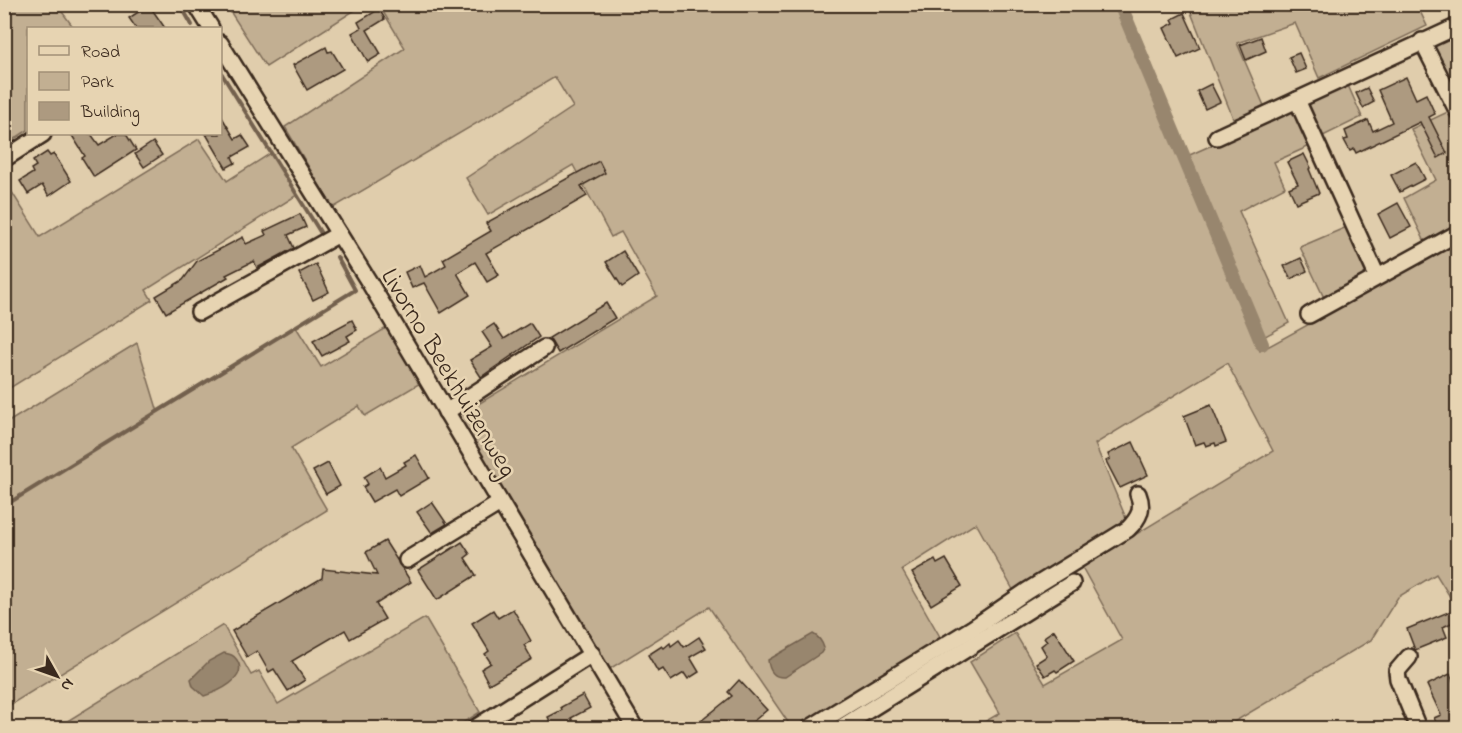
<svg xmlns="http://www.w3.org/2000/svg" width="1462" height="733" font-family="'Indie Flower',sans-serif">
<style>
.green{fill:#c2af92;stroke:#7e6c58;stroke-width:1.5}
.water{fill:#98866e;stroke:#73614e;stroke-width:1.5}
.lines{fill:none;stroke-linecap:round;stroke-linejoin:round}
.stream{stroke:#73614e;stroke-width:4}
.canal{stroke:#98866e;stroke-width:14}
.building{fill:#ad9a80;stroke:#3b2a1e;stroke-width:1.5}
.minor-casing{stroke:#3b2a1e;stroke-width:20}
.minor{stroke:#e7d4b2;stroke-width:15}
.labels{text-anchor:middle;stroke-width:5;stroke-linejoin:round;paint-order:stroke}
.street-label{font-size:26px;fill:#3b2a1e;stroke:#e7d4b2}
</style>
<rect width="100%" height="100%" fill="#e0cdac"/>
<filter id="ink" filterUnits="userSpaceOnUse"><feTurbulence type="fractalNoise" baseFrequency=".0167" numOctaves="2"/><feDisplacementMap in="SourceGraphic" scale="12" xChannelSelector="R" yChannelSelector="G"/><feConvolveMatrix kernelMatrix="1 2 1 2 8 2 1 2 1" color-interpolation-filters="sRGB"/></filter>
<g filter="url(#ink)">
<!-- green -->
<g class="green">
<path d="M4,5H57L74,28H28V130L5,145Z"/>
<path d="M226,5H363L266,67Z"/>
<path d="M379,5H1115L1260,351L1457,243V615L1449,595L1436,574L1398,597L1371,640L1224,728H974L1000,713L970,662L1015,633L1045,684L1122,640L1082,567L1273,451L1227,363L1095,444L1128,523L1016,595L976,523L902,570L943,642L807,728H792L709,607L608,670L455,418L657,296L621,232L611,237L573,165L488,215L466,178L573,107L555,77L333,208L285,127L405,48Z"/>
<path d="M1188,5H1417L1427,26L1319,78L1295,23L1237,43L1265,108L1235,123Z"/>
<path d="M1457,32V79L1449,82L1430,44Z"/>
<path d="M1347,83L1362,117L1319,138L1304,107L1308,101Z"/>
<path d="M1295,108L1312,145L1274,162L1285,187L1239,211L1289,323L1260,339L1183,158Z"/>
<path d="M1452,110L1457,121V227L1426,244L1404,198L1436,180L1411,129Z"/>
<path d="M199,139L227,181L271,153L297,195L146,290L152,300L5,391V181L40,237Z"/>
<path d="M1349,226L1372,278L1326,302L1300,247Z"/>
<path d="M296,327L321,367L388,327L422,382L365,416L359,406L291,448L327,510L5,708V424L137,343L158,412Z"/>
<path d="M425,618L480,712L455,728H56L223,625L251,675L259,671L278,704Z"/>
</g>
<!-- water -->
<g class="water">
<path d="M813,634C819,637 822,641 824,648L821,653L785,677C774,678 769,671 768,660Z"/>
<path d="M224,653C230,654 234,655 237,660C249,679 217,692 204,696L193,686L191,679L209,661Z"/>
</g>
<g class="lines">
<!-- stream -->
<g class="stream">
<path d="M180,4L192,25"/>
<path d="M220,71L322,235"/>
<path d="M4,506L355,290L337,257"/>
</g>
<!-- canal -->
<path class="canal" d="M1120,4L1262,344"/>
</g>
<!-- building -->
<g class="building">
<path d="M149,5L165,28H136L129,18Z"/>
<path d="M379,9L385,19L367,30L381,54L368,62L352,33L361,28L358,22Z"/>
<path d="M1184,13L1200,48L1178,58L1164,28L1174,23L1172,19Z"/>
<path d="M1261,37L1266,51L1246,60L1240,45Z"/>
<path d="M326,47L328,52L332,51L343,69L307,90L293,65Z"/>
<path d="M1299,53L1306,69L1296,73L1289,57Z"/>
<path d="M1406,77L1416,99L1426,94L1435,114L1429,117L1447,153L1438,158L1420,122L1356,153L1354,149L1350,151L1344,140L1348,139L1345,131L1368,120L1373,131L1392,122L1378,90Z"/>
<path d="M1211,84L1220,102L1205,109L1197,91Z"/>
<path d="M1367,88L1374,102L1363,108L1356,93Z"/>
<path d="M220,114L235,139L242,135L250,147L232,157L235,163L226,168L206,134H220Z"/>
<path d="M71,134H91L99,145L117,134H126L136,150L94,177L82,158L85,156Z"/>
<path d="M153,142L162,155L144,167L135,154Z"/>
<path d="M47,152L50,156L54,154L71,181L49,196L42,185L28,194L20,181L33,173L31,169L36,166L33,161Z"/>
<path d="M1304,154L1311,168L1309,169L1319,193L1296,203L1289,188L1298,184L1287,162Z"/>
<path d="M599,161L605,173L581,186L587,196L486,253L499,275L487,282L475,262L457,273L470,295L441,313L424,283L412,288L405,272L420,265L425,277L446,265L443,259L491,231L486,223Z"/>
<path d="M1416,162L1425,179L1400,192L1391,175Z"/>
<path d="M1398,203L1411,227L1390,238L1378,214Z"/>
<path d="M300,214L306,227L288,235L294,248L257,268L254,261L226,275L228,277L166,313L156,296L183,280L197,261L243,237L246,244L266,235L264,231Z"/>
<path d="M623,251L638,276L622,287L606,262Z"/>
<path d="M1301,258L1307,271L1291,279L1284,266Z"/>
<path d="M316,264L329,292L313,300L299,273Z"/>
<path d="M606,303L615,318L558,353L549,338Z"/>
<path d="M352,320L357,330L347,336L350,341L322,356L313,341Z"/>
<path d="M530,323L539,337L481,377L470,360L492,347L482,332L494,324L504,339Z"/>
<path d="M1211,405L1226,442L1216,446L1215,443L1206,446L1204,442L1195,445L1184,416Z"/>
<path d="M1133,442L1148,475L1120,488L1106,461L1110,459L1108,454Z"/>
<path d="M416,455L429,478L399,496L395,489L372,502L363,487L368,484L364,477L380,467L385,477L406,465L404,462Z"/>
<path d="M328,463L340,486L326,494L313,471Z"/>
<path d="M432,502L447,524L432,533L417,512Z"/>
<path d="M385,541L411,582L376,604L385,619L350,639L345,630L292,661L305,680L288,691L274,669L269,672L257,651L247,657L232,631L322,578L323,569L377,575L366,552Z"/>
<path d="M462,542L470,554L465,558L476,575L437,600L418,570Z"/>
<path d="M946,559L962,586L931,605L912,573L935,560L937,564Z"/>
<path d="M1458,608V620L1443,627L1447,637L1415,650L1407,629Z"/>
<path d="M513,609L531,641L524,645L532,659L489,684L481,669L491,663L485,654L489,651L472,623L493,610L498,618Z"/>
<path d="M1054,630L1074,661L1057,672L1055,670L1045,676L1036,663L1047,656L1041,646L1047,641L1044,637Z"/>
<path d="M699,637L706,648L690,657L699,672L688,679L684,673L671,681L663,669L658,672L648,655L662,646L664,648L670,643L671,646L679,640L684,647Z"/>
<path d="M1450,674L1458,691V729H1439L1434,718L1441,715L1427,685Z"/>
<path d="M739,680L767,710L744,729H691L732,696L728,692Z"/>
<path d="M583,695L590,708L571,718L578,729H554L548,717L562,710L561,707Z"/>
</g>
<g class="lines">
<defs>
<g id="minor">
<path d="M196,4L211,28"/>
<path d="M1422,41L1458,112"/>
<path d="M220,43L369,282L635,728"/>
<path d="M1297,100L1377,276"/>
<path d="M1217,137L1458,26"/>
<path d="M4,159L43,134"/>
<path d="M199,312L339,234"/>
<path d="M1309,315L1458,233"/>
<path d="M446,412L544,348"/>
<path d="M407,560L500,503"/>
<path d="M1409,657L1397,671L1398,679L1418,728"/>
<path d="M475,728L592,654"/>
<path d="M810,728L973,628L1027,591L1128,529C1139,518 1144,509 1138,494"/>
<path d="M840,728L1072,583"/>
</g>
</defs>
<!-- minor casing -->
<use href="#minor" class="minor-casing"/>
<!-- minor -->
<use href="#minor" class="minor"/>
</g>
</g>
<g class="labels">
<!-- street labels -->
<g class="street-label">
<text transform="translate(450 372) rotate(59)" y="9">Livorno Beekhuizenweg</text>
</g>
</g>
<!-- margin -->
<rect width="1462" height="733" fill="none" stroke="#e7d4b2" stroke-width="24"/>
<rect x="12" y="12" width="1438" height="709" fill="none" stroke="#3b2a1e" stroke-width="2" filter="url(#ink)"/>
<!-- legend -->
<rect x="27" y="27" width="195" height="108" fill="#e7d4b2" stroke="#a29077" stroke-width="1.5"/>
<rect x="39" y="46" width="30" height="9" fill="#e7d4b2" stroke="#a29077" stroke-width="1.5"/>
<text x="81" y="57" font-size="18" fill="#3b2a1e">Road</text>
<rect x="39" y="72" width="30" height="18" fill="#c2af92" stroke="#a29077" stroke-width="1.5"/>
<text x="81" y="87" font-size="18" fill="#3b2a1e">Park</text>
<rect x="39" y="102" width="30" height="18" fill="#ad9a80" stroke="#a29077" stroke-width="1.5"/>
<text x="81" y="117" font-size="18" fill="#3b2a1e">Building</text>
<!-- north arrow -->
<g transform="translate(57 676) rotate(130)" stroke="#e7d4b2" stroke-width="4.5" paint-order="stroke">
<path d="M0-4.5L10 22L0 15L-10 22Z" fill="#3b2a1e"/>
<text y="-9" font-size="16" font-weight="bold" text-anchor="middle" fill="#3b2a1e">N</text>
</g>
</svg>
